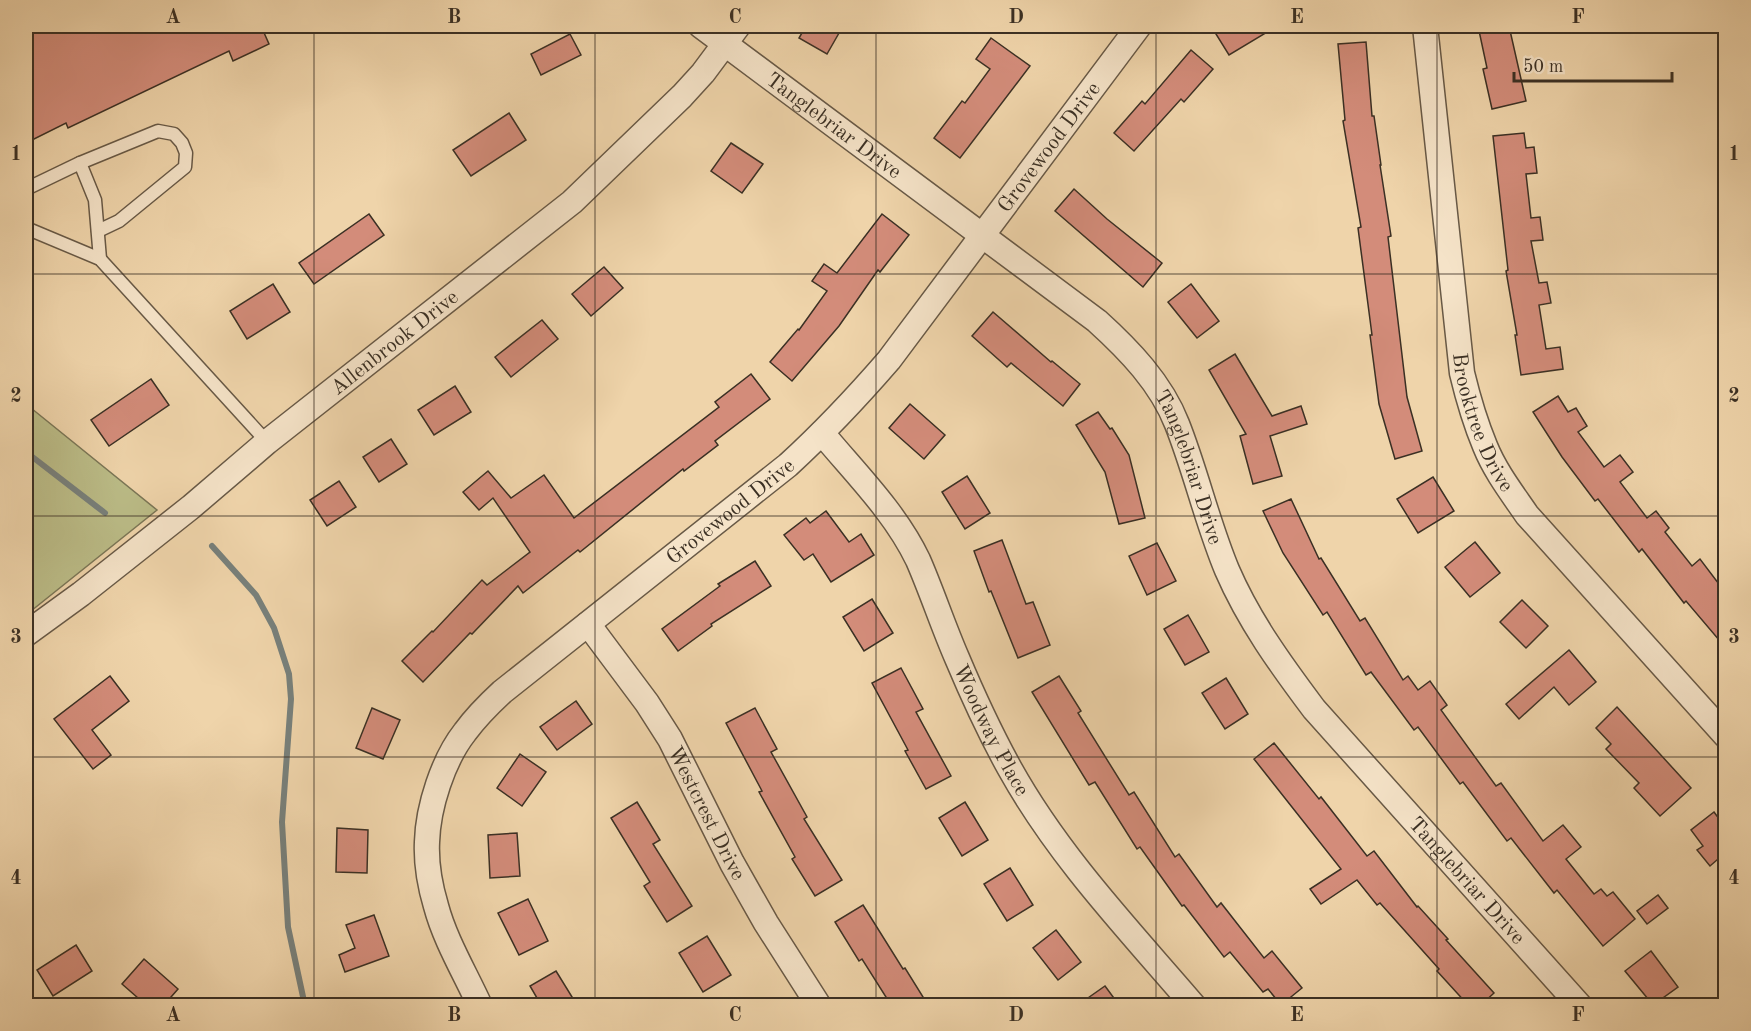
<svg xmlns="http://www.w3.org/2000/svg" width="1751" height="1031" font-family="'Old Standard TT',serif">
<style>
.green{fill:#bbbc87;stroke:#7b7656;stroke-width:1.5}
.lines{fill:none;stroke-linecap:round;stroke-linejoin:round}
.stream{stroke:#78807b;stroke-width:6}
.building{fill:#d38c7a;stroke:#3b3024;stroke-width:1.5}
.service-casing{stroke:#685946;stroke-width:15}
.minor-casing{stroke:#685946;stroke-width:27}
.service{stroke:#f5e3c8;stroke-width:12}
.minor{stroke:#f5e3c8;stroke-width:24}
.grid{fill:none;stroke:#3b3024;stroke-width:1.5;stroke-opacity:0.55}
.labels{text-anchor:middle;stroke-width:4.5;stroke-linejoin:round;paint-order:stroke}
.street-label{font-size:21px;fill:#3b3024;stroke:#f5e3c8}
.neatline{fill:none;stroke:#3b3024;stroke-width:2}
.grid-label{font-size:20px;text-anchor:middle;font-weight:bold;fill:#3b3024}
</style>
<rect width="100%" height="100%" fill="#efd4aa"/>
<filter id="stains"><feTurbulence type="fractalNoise" baseFrequency=".00333" numOctaves="4"/><feColorMatrix values="0 0 0 0 .2 0 0 0 0 .09 0 0 0 0 .02 0 0 0 .5 -.17"/></filter>
<radialGradient id="worn" r=".72"><stop offset=".6" stop-color="#630" stop-opacity="0"/><stop offset="1" stop-color="#630" stop-opacity=".3"/></radialGradient>
<!-- green -->
<path class="green" d="M26,404L157,510L26,615Z"/>
<g class="lines">
<!-- stream -->
<g class="stream">
<path d="M26,452L105,513"/>
<path d="M212,546L256,595L274,628L289,674L291,699L282,822L288,927L305,1006"/>
</g>
</g>
<!-- building -->
<g class="building">
<path d="M26,26H261L269,44L233,61L229,51L68,128L66,123L26,143Z"/>
<path d="M806,26H843L827,54L799,38Z"/>
<path d="M1211,26H1277L1229,55Z"/>
<path d="M1478,26H1509L1526,101L1492,109L1483,69L1487,68Z"/>
<path d="M570,34L581,55L541,75L531,54Z"/>
<path d="M991,38L1030,66L960,158L934,138L962,101L965,103L990,69L976,59Z"/>
<path d="M1366,42L1372,116H1374L1381,165H1380L1391,236L1388,237L1407,397L1422,451L1395,459L1379,404L1370,335H1372L1358,228L1361,227L1343,121L1345,120L1338,44Z"/>
<path d="M1191,50L1213,69L1184,102L1181,99L1134,151L1114,133L1142,101L1145,104Z"/>
<path d="M509,113L526,140L471,176L453,150Z"/>
<path d="M1524,133L1526,148L1534,147L1537,173L1526,174L1531,218L1540,217L1543,240L1531,241L1539,283L1547,282L1551,303L1539,305L1546,349L1560,347L1563,369L1521,375L1515,335H1517L1506,271L1508,270L1493,136Z"/>
<path d="M731,143L763,164L742,193L711,171Z"/>
<path d="M1074,189L1107,219L1162,263L1143,287L1055,211Z"/>
<path d="M369,214L384,235L314,284L299,263Z"/>
<path d="M882,214L909,235L880,272L878,270L839,326L792,381L770,362L798,329L799,330L827,291L812,281L824,264L837,273Z"/>
<path d="M604,267L623,288L591,316L572,294Z"/>
<path d="M273,284L290,312L247,339L230,311Z"/>
<path d="M1191,284L1219,321L1197,338L1168,302Z"/>
<path d="M993,312L1051,362L1052,361L1080,384L1063,406L1011,363L1007,367L972,336Z"/>
<path d="M542,320L558,339L511,377L495,357Z"/>
<path d="M1235,354L1272,416L1301,406L1307,424L1270,436L1282,476L1253,484L1240,436L1246,434L1209,370Z"/>
<path d="M751,374L770,399L715,441L718,445L684,471L683,469L580,552L578,550L523,593L518,586L472,634L470,633L423,682L402,661L432,631L433,632L482,580L487,585L530,552L493,498L479,510L463,492L488,471L511,498L544,475L574,518L719,407L715,402Z"/>
<path d="M151,379L169,405L109,446L91,420Z"/>
<path d="M455,386L471,412L434,435L418,410Z"/>
<path d="M1558,396L1568,412L1576,408L1587,426L1578,432L1604,467L1620,455L1633,472L1620,482L1647,518L1656,511L1669,528L1665,532L1692,566L1700,559L1725,592V647L1686,601L1684,603L1642,549L1639,552L1598,499L1595,501L1562,457L1533,412Z"/>
<path d="M910,404L945,435L924,459L889,428Z"/>
<path d="M1098,412L1110,429L1112,428L1129,455L1145,518L1119,524L1105,472L1076,425Z"/>
<path d="M391,439L407,464L379,482L363,457Z"/>
<path d="M967,476L990,513L965,529L942,492Z"/>
<path d="M1433,477L1454,511L1418,533L1397,499Z"/>
<path d="M339,481L356,507L327,526L310,500Z"/>
<path d="M1291,499L1319,559L1321,558L1360,621L1365,618L1403,680L1408,676L1418,690L1430,681L1447,705L1441,710L1496,786L1501,783L1543,841L1563,825L1581,847L1566,859L1594,894L1601,889L1607,896L1613,892L1635,919L1603,946L1557,890L1554,893L1511,838L1507,841L1463,782L1460,784L1418,727L1414,730L1371,672L1366,675L1327,612L1323,615L1283,553L1263,511Z"/>
<path d="M826,511L849,542L861,534L874,555L831,582L813,554L804,560L784,535L806,518L810,523Z"/>
<path d="M1002,540L1026,604L1033,602L1050,645L1018,658L991,591L989,592L974,551Z"/>
<path d="M1475,542L1500,573L1470,597L1445,567Z"/>
<path d="M1157,543L1176,581L1147,595L1129,556Z"/>
<path d="M755,561L771,586L711,624L712,626L678,651L662,629L720,586L718,584Z"/>
<path d="M872,599L893,633L864,651L843,617Z"/>
<path d="M1522,600L1548,626L1526,648L1500,622Z"/>
<path d="M1188,615L1209,652L1185,665L1164,629Z"/>
<path d="M1569,650L1596,682L1569,705L1554,687L1519,719L1506,704Z"/>
<path d="M901,668L923,709L916,712L951,776L926,789L905,751L908,750L872,683Z"/>
<path d="M110,676L129,701L92,730L111,755L93,769L54,719Z"/>
<path d="M1059,676L1081,711L1078,713L1129,795L1134,792L1175,857L1179,854L1217,907L1221,903L1264,958L1272,951L1302,988L1281,1005L1268,989L1263,992L1230,952L1224,957L1184,905L1182,906L1140,847L1137,849L1095,782L1089,785L1032,692Z"/>
<path d="M1226,678L1248,714L1225,729L1202,693Z"/>
<path d="M576,701L592,724L557,750L540,727Z"/>
<path d="M1617,707L1691,788L1660,816L1634,788L1639,783L1606,749L1611,744L1596,728Z"/>
<path d="M372,708L400,720L383,759L356,748Z"/>
<path d="M755,708L777,749L771,752L807,817L804,819L842,880L815,896L792,859L795,857L759,792L762,791L726,723Z"/>
<path d="M1274,743L1319,799L1321,797L1367,856L1374,851L1417,907L1418,906L1448,939L1446,940L1494,993L1481,1005H1468L1437,971L1439,969L1380,903L1377,905L1357,880L1321,904L1310,889L1341,869L1254,759Z"/>
<path d="M520,754L546,772L522,806L497,788Z"/>
<path d="M637,802L660,840L653,844L692,906L667,922L644,886L650,882L611,818Z"/>
<path d="M965,802L988,840L962,856L939,818Z"/>
<path d="M1714,812L1725,827V853L1710,866L1697,850L1703,846L1691,830Z"/>
<path d="M337,828L368,830L367,873L336,872Z"/>
<path d="M517,833L520,876L490,878L488,835Z"/>
<path d="M1010,868L1033,905L1007,921L984,884Z"/>
<path d="M1658,895L1668,908L1647,924L1637,911Z"/>
<path d="M528,899L548,941L519,955L498,913Z"/>
<path d="M863,905L903,969L905,968L928,1005H891L862,959L859,961L835,922Z"/>
<path d="M374,915L389,956L345,972L339,955L355,948L346,925Z"/>
<path d="M1056,930L1081,962L1058,980L1033,948Z"/>
<path d="M707,936L731,975L703,992L679,953Z"/>
<path d="M76,945L92,971L53,996L37,970Z"/>
<path d="M1651,951L1678,987L1653,1005L1625,971Z"/>
<path d="M144,959L178,989L164,1005H146L122,984Z"/>
<path d="M556,971L577,1005H541L530,986Z"/>
<path d="M1105,986L1119,1005H1078Z"/>
</g>
<g class="lines">
<defs>
<g id="service">
<path d="M80,163L95,200L100,259"/>
<path d="M26,189L80,163L158,131L174,134L182,143L186,153L185,167L119,221L98,231"/>
<path d="M26,228L100,259L267,442"/>
</g>
<g id="minor">
<path id="s1" d="M701,26L1097,321C1129,350 1161,383 1177,424C1196,472 1207,522 1227,570C1249,621 1281,665 1314,709L1580,1006"/>
<path id="s2" d="M1425,26L1462,373C1468,398 1475,422 1485,446C1495,471 1512,493 1527,515L1726,736"/>
<path id="s3" d="M822,433C856,474 895,512 918,560C932,592 943,626 957,658C973,696 990,733 1010,769C1059,857 1129,930 1194,1006"/>
<path id="s4" d="M588,624L647,703L670,739L732,863L766,923L819,1006"/>
<path id="s5" d="M26,634L81,594L191,507L267,442L572,202L682,96L703,73L738,26"/>
<path id="s6" d="M480,1006C465,973 445,940 436,906C430,886 426,863 427,842C428,807 443,760 465,732C476,717 489,704 502,692L788,465C824,432 857,397 889,360L1139,26"/>
</g>
</defs>
<!-- service casing -->
<use href="#service" class="service-casing"/>
<!-- minor casing -->
<use href="#minor" class="minor-casing"/>
<!-- service -->
<use href="#service" class="service"/>
<!-- minor -->
<use href="#minor" class="minor"/>
</g>
<!-- grid -->
<path class="grid" d="M314,26V1006M595,26V1006M876,26V1006M1156,26V1006M1437,26V1006M26,274H1726M26,516H1726M26,757H1726"/>
<g class="labels">
<!-- street labels -->
<g class="street-label">
<text dy="7" stroke="none"><textPath href="#s1" startOffset="166">Tanglebriar Drive</textPath></text>
<text dy="7" stroke="none"><textPath href="#s6" startOffset="1124">Grovewood Drive</textPath></text>
<text dy="7" stroke="none"><textPath href="#s5" startOffset="470">Allenbrook Drive</textPath></text>
<text dy="7" stroke="none"><textPath href="#s2" startOffset="402">Brooktree Drive</textPath></text>
<text dy="7" stroke="none"><textPath href="#s1" startOffset="670">Tanglebriar Drive</textPath></text>
<text dy="7" stroke="none"><textPath href="#s6" startOffset="638">Grovewood Drive</textPath></text>
<text dy="7" stroke="none"><textPath href="#s3" startOffset="345">Woodway Place</textPath></text>
<text dy="7" stroke="none"><textPath href="#s4" startOffset="224">Westcrest Drive</textPath></text>
<text dy="7" stroke="none"><textPath href="#s1" startOffset="1174">Tanglebriar Drive</textPath></text>
</g>
</g>
<!-- margin -->
<rect width="1751" height="1031" fill="none" stroke="#efd4aa" stroke-width="66"/>
<!-- scale -->
<path d="M1514 72v9h158v-9" fill="none" stroke="#3b3024" stroke-width="3"/>
<text x="1523" y="72" font-size="18" fill="#3b3024" stroke="#f5e3c8" stroke-width="4.5" paint-order="stroke">50 m</text>
<rect x="33" y="33" width="1685" height="965" class="neatline"/>
<g class="grid-label">
<text x="173" y="23">A</text>
<text x="454" y="23">B</text>
<text x="735" y="23">C</text>
<text x="1016" y="23">D</text>
<text x="1297" y="23">E</text>
<text x="1578" y="23">F</text>
<text x="16" y="160">1</text>
<text x="1734" y="160">1</text>
<text x="16" y="402">2</text>
<text x="1734" y="402">2</text>
<text x="16" y="643">3</text>
<text x="1734" y="643">3</text>
<text x="16" y="884">4</text>
<text x="1734" y="884">4</text>
<text x="173" y="1021">A</text>
<text x="454" y="1021">B</text>
<text x="735" y="1021">C</text>
<text x="1016" y="1021">D</text>
<text x="1297" y="1021">E</text>
<text x="1578" y="1021">F</text>
</g>
<rect width="100%" height="100%" filter="url(#stains)"/>
<rect width="100%" height="100%" fill="url(#worn)"/>
</svg>
